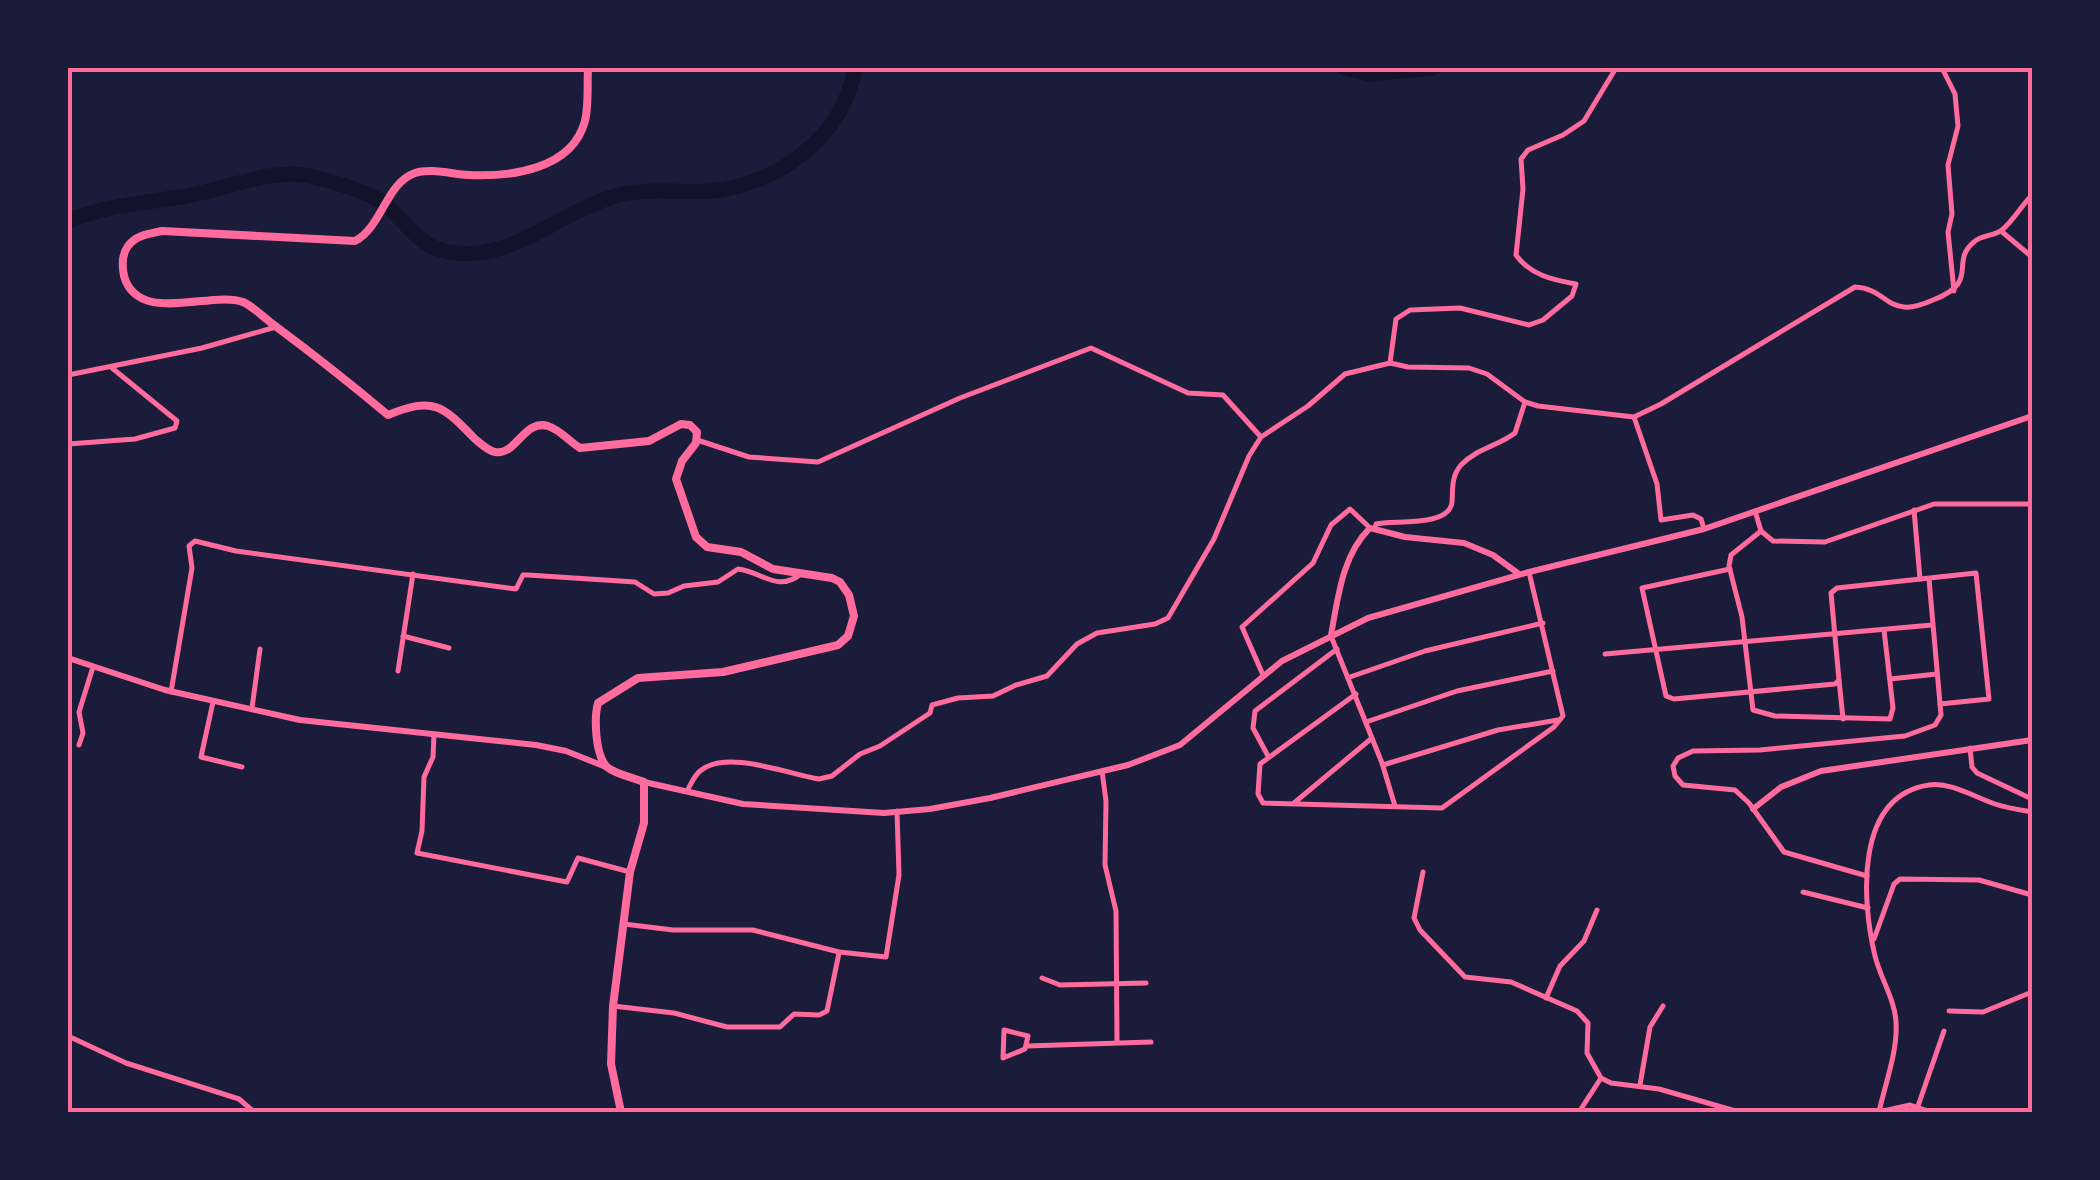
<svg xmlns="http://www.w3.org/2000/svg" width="2100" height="1180" font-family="'Fira Sans Condensed',sans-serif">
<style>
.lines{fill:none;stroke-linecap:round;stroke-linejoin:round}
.river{stroke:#12122b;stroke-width:15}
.minor{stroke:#ff6b9d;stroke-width:5}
.tertiary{stroke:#ff6b9d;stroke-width:6}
.secondary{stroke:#ff6b9d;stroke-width:6}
.primary{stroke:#ff6b9d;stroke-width:8}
.neatline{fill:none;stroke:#ff6b9d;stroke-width:4}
</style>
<rect width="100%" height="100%" fill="#1b1b3a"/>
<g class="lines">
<!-- river -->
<g class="river">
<path d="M1344,68L1369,74L1434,68"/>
<path d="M68,221C107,205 145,203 186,196C221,190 254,175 290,174C311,173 358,189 377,199C404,215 415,247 449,252C510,263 557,214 612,197C644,187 677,193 710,191C778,185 843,137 855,68"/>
</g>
<!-- minor -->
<g class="minor">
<path d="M1942,68L1955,94L1958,126L1948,165L1952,214L1948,232L1954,291"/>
<path d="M2001,231L2032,257"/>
<path d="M1390,363L1396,319L1410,310L1460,308L1529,325L1543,320L1572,296L1576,284C1553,280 1530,275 1516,255L1523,189L1521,159L1528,150L1563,135L1584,121L1616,68"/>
<path d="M68,375L202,348L276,327"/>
<path d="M1634,417L1657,484L1661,520L1693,515L1701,519L1704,529"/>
<path d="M697,440L749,457L818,462L960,398L1091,348L1188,393L1223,395L1261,437"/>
<path d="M68,444L135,439L175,428L177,421L112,368"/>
<path d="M1914,510L1920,579"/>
<path d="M1755,511L1761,531L1773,541L1825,542L1934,504H2032"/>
<path d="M1375,528L1376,524C1395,520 1450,527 1452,502C1453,488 1451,477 1461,465C1476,449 1498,446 1515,433L1525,402"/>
<path d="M1761,531L1731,555L1729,566L1742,617L1753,710L1775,716L1890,719L1893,708L1884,630"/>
<path d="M1730,569L1642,588L1666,696L1674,699L1835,684L1839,680L1831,593L1837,588L1976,573L1989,699L1940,704"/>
<path d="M403,636L449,648"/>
<path d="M1331,636L1382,763L1395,806"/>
<path d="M1605,654L1932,625"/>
<path d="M398,671L413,574"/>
<path d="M1263,675L1242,627L1313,563L1331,525L1350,509L1370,528"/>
<path d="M1350,677L1425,651L1543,623"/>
<path d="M1890,679L1937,674"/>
<path d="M1839,680L1843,719"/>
<path d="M171,692L192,568L189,546L195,541L236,551L516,589L523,575H528L635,582L654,594L668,593L684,586L718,582L738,569C763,572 777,593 801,574"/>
<path d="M1356,694L1260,764L1258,794L1263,803L1442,808L1554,727L1563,716L1529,572"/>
<path d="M213,702L201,757L242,767"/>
<path d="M252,708L260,649"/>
<path d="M1366,722L1457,691L1553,671"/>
<path d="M434,734L433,757L424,777L422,831L417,853L567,882L578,858L630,872"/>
<path d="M79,745L83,733L79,712L93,667"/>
<path d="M1970,748L1972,767L1977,773L2032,799"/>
<path d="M1268,756L1253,728L1255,711L1337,649"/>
<path d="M1383,765L1498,730L1558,720"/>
<path d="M1102,771L1106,801L1105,865L1116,911L1117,1042"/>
<path d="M687,791C691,784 694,776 700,771C726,749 788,774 819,779L832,776L860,754L880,746L930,713L932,705L958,698L993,696L1016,685L1047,676L1077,644L1097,633L1155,624L1168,618L1214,539L1249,456L1261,437L1308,406L1345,374L1390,363L1408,367L1469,368L1487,374L1525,402L1538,406L1634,417L1661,404L1855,287C1880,288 1886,306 1904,307C1914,308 1924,304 1933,300C1981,282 1949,262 1974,242C1981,235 1995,236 2002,230C2013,221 2022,205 2032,195"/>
<path d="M1294,803L1372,738"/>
<path d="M1423,872L1414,918L1420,930L1465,977L1511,982L1577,1011L1588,1023L1587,1053L1601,1078L1611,1083L1659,1089L1739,1112"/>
<path d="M1867,876L1784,852L1749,803L1735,790L1683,785L1675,776L1673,766L1678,758L1693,751L1760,750L1905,736L1935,725L1941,715L1929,579"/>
<path d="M1803,892L1868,908"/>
<path d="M624,924L673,930H753L839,952L886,957L899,875L897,811"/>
<path d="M1874,939L1894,884L1900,879L1979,880L2032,895"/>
<path d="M1042,978L1060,985L1146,983"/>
<path d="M1546,998L1560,966L1584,941L1597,910"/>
<path d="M613,1006L674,1013L727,1027H780L794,1014L819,1015L827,1011L839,953"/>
<path d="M1949,1011L1983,1012L2032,992"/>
<path d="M1004,1030L1028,1036L1025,1049L1003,1058Z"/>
<path d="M68,1036L126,1063L239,1099L254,1112"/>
<path d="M1027,1046L1151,1042"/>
<path d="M1640,1085L1650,1027L1663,1006"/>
<path d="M1918,1106L1944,1031"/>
<path d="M1579,1112L1601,1078"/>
<path d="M1879,1112C1885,1084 1898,1051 1896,1022C1895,1000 1880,977 1875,956C1862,902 1854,796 1929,785C1951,782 1974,797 1995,804C2007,808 2020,810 2032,812"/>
<path d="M1879,1112L1910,1105L1931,1112"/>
</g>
<!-- tertiary -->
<path class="tertiary" d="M1753,809L1781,787L1821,771L2032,740"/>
<!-- secondary -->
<g class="secondary">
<path d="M1331,635C1338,598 1342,555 1370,528L1405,537L1464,543L1493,555L1519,574"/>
<path d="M68,658L165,690L300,720L536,745L566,751L606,767"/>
<path d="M644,782L743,804L884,813L930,809L990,798L1128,765L1180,745L1282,661L1368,618L1529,572L1704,529L2032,416"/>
</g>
<!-- primary -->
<path class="primary" d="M588,68C587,84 589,105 585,121C572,170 510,177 468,175C452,174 430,168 415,173C386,183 382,227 355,241L162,231C149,234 136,235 128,246C122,254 122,266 124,276C138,326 212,290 243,302C254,307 264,318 274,325C313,354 351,384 388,415C434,396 443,406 475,439C480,443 488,451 495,452C516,456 524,419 548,426C559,429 570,442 580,448L649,441L681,424L690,425L697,432L696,443L682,461L676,479L696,537L707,547L741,552L773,569L832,578L840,582L849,595L854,616L848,636L838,645L723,672L638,678L598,703C594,718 595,755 607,767C615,774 634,778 644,782V823L630,872L613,1006L611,1064L621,1112"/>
</g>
<!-- border -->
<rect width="2100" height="1180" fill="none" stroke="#1b1b3a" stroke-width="140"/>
<rect x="70" y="70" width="1960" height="1040" class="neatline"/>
</svg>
